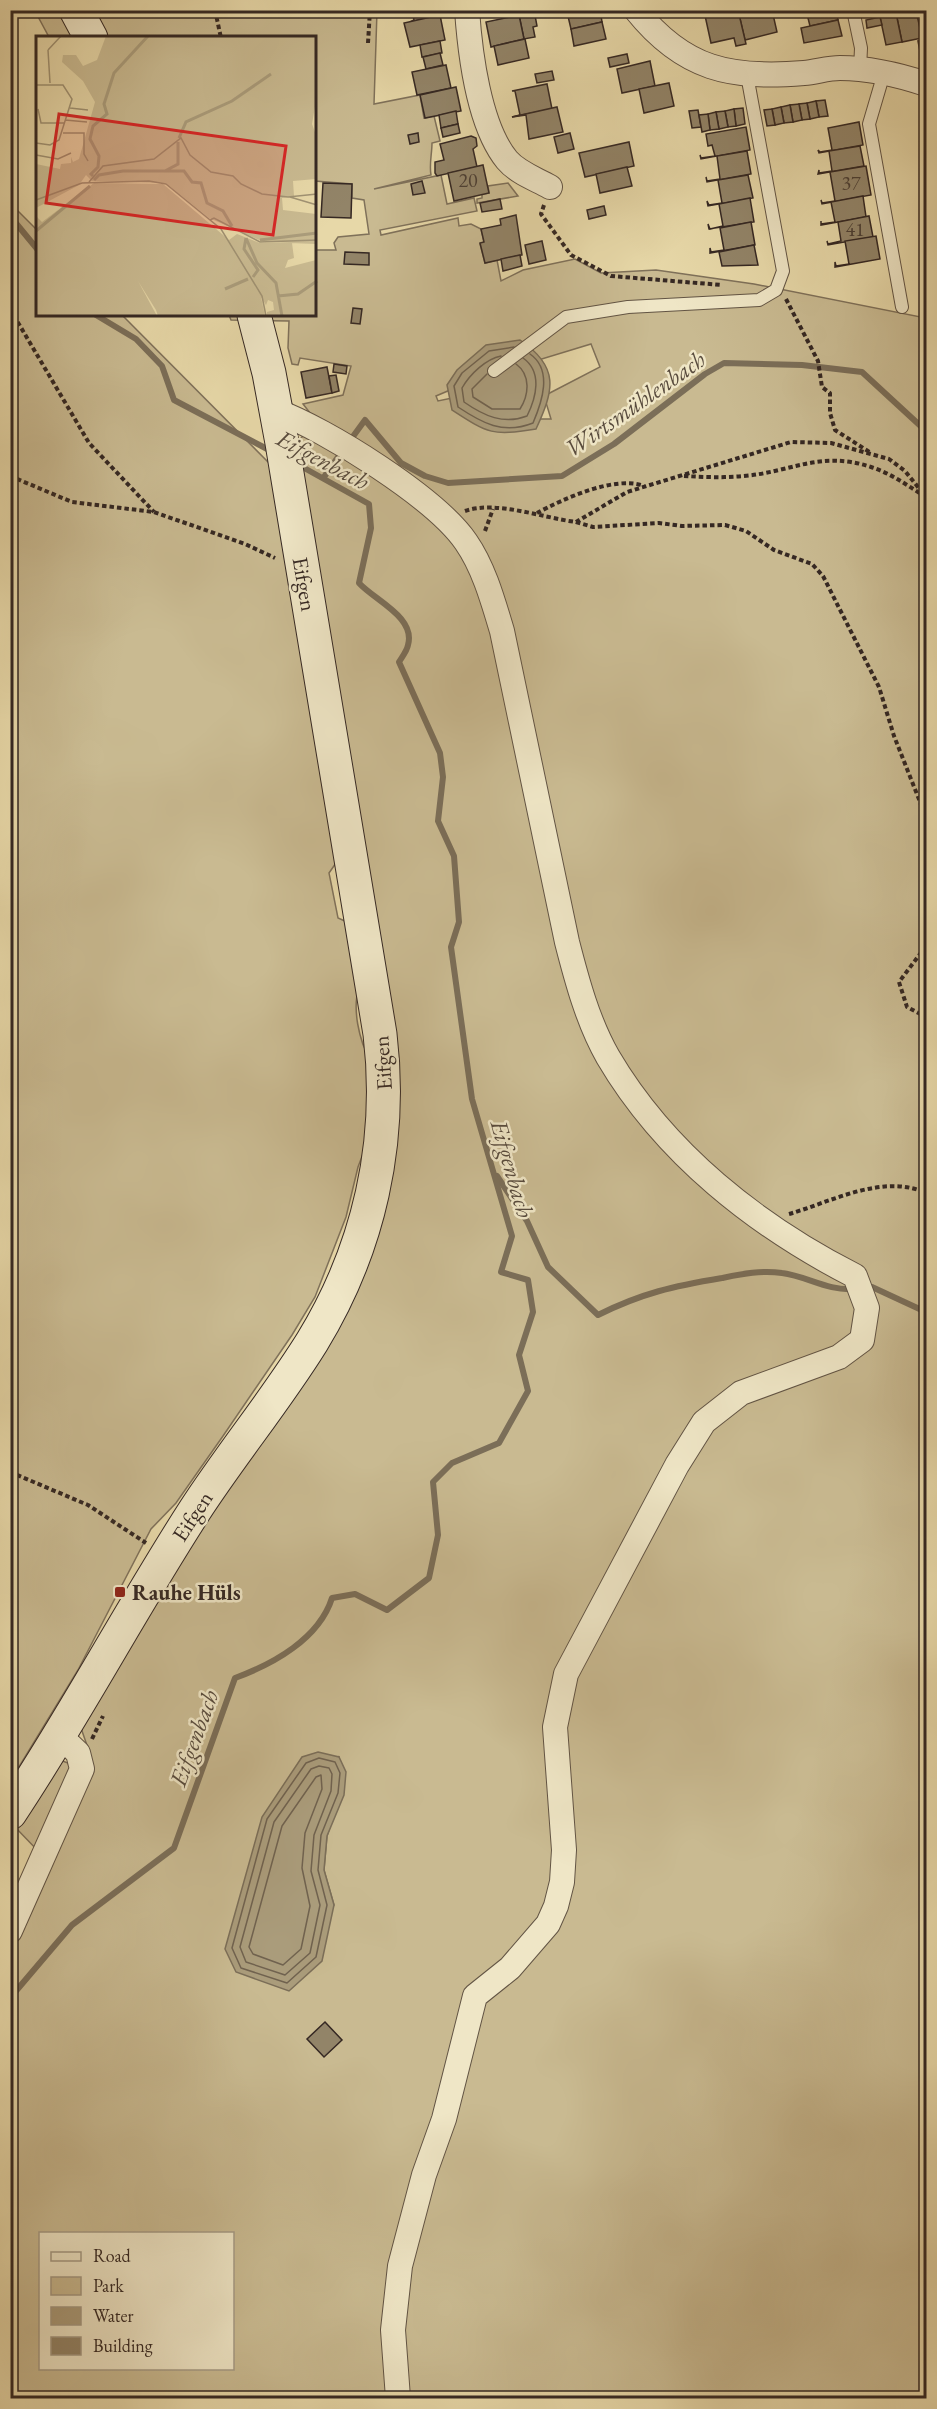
<svg xmlns="http://www.w3.org/2000/svg" width="937" height="2409" font-family="'EB Garamond',serif">
<style>
.green{fill:#c9ba91;stroke:#7f715a;stroke-width:1.5;fill-rule:evenodd}
.water{fill:#aa9c7b;stroke:#7b6e58;stroke-width:1.5}
.lines{fill:none;stroke-linecap:round;stroke-linejoin:round}
.shore{stroke:#70624f;stroke-width:1.5}
.stream{stroke:#7b6e58;stroke-width:6}
.building{fill:#928468;stroke:#352823;stroke-width:1.5}
.lane-casing{stroke:#625444;stroke-width:14}
.street-casing{stroke:#625444;stroke-width:26}
.secondary-casing{stroke:#352823;stroke-width:35}
.path{stroke:#352823;stroke-width:4;stroke-dasharray:4.5 3;stroke-linecap:butt}
.lane{stroke:#efe6c6;stroke-width:12}
.street{stroke:#efe6c6;stroke-width:24}
.secondary{stroke:#efe6c6;stroke-width:33}
.poi-dot{fill:#8f2418;stroke:#efe6c6;stroke-width:2}
.labels{text-anchor:middle;stroke-width:5;stroke-linejoin:round;paint-order:stroke}
.number-label{font-size:20px;fill:#4c3f34}
.street-label{font-size:22px;fill:#352823;stroke:#efe6c6}
.poi-label{font-size:22px;font-weight:bold;fill:#352823;stroke:#efe6c6;text-anchor:start}
.water-label{font-size:24px;font-style:italic;fill:#584b3d;stroke:#efe6c6}
.inset-river{fill:none;stroke:#aa9c7b;stroke-width:3}
.inset-road{fill:none;stroke:#a09273;stroke-width:1.5}
.view{fill:#d62828;fill-opacity:0.15;stroke:#d62828;stroke-width:3}
.inset-edge{fill:none;stroke:#352823;stroke-width:3}
</style>
<rect width="100%" height="100%" fill="#e7d8a8"/>
<filter id="stains"><feTurbulence type="fractalNoise" baseFrequency=".00333" numOctaves="4"/><feColorMatrix values="0 0 0 0 .2 0 0 0 0 .09 0 0 0 0 .02 0 0 0 .5 -.17"/></filter>
<radialGradient id="worn" r=".72"><stop offset=".6" stop-color="#630" stop-opacity="0"/><stop offset="1" stop-color="#630" stop-opacity=".3"/></radialGradient>
<!-- green -->
<g class="green">
<path d="M35,11H377L374,104L420,95L424,118L434,116L440,141L432,143C432,154 429,164 431,175L374,189L441,175L447,204L474,198L477,211L380,230L381,235L458,218L459,226L471,224L481,229L484,242L480,244L485,263L497,260L501,281L523,270L575,259L601,273L656,270L754,284L926,318V2398H404L401,2358L419,2174L392,2398H11V1951L50,1865L90,1754L81,1728L384,1196L297,442L317,422L303,404L343,395L351,366L300,358L298,365L292,364L288,348L289,321L231,320L229,315H315V250H336L334,243L338,237L369,234L364,200L352,198V184L315,181V38L49,37ZM591,344L600,367L544,396L551,419H512L452,398L438,401L436,396L476,379ZM339,1756L334,1815L327,1836L324,1870L334,1905L289,1990ZM40,2234H232V2368H40Z"/>
<path d="M508,183L518,196L477,203V199L482,198V194L489,193L488,186Z"/>
<path d="M10,203L37,230L38,315H122L274,468L369,1027C381,1123 368,1226 320,1311C280,1381 228,1444 183,1511L181,1510L180,1506C200,1481 217,1454 236,1428C296,1344 360,1253 366,1146L358,1167L346,1217L315,1297L292,1335L223,1436L176,1503L151,1529L78,1670L11,1780ZM335,852L347,921V922L338,918L329,873L336,863ZM359,988L370,1059C359,1041 352,1008 359,988Z"/>
<path d="M60,1760L68,1763L71,1771L39,1852L14,1826Z"/>
</g>
<!-- water -->
<g class="water">
<path d="M520,340C560,367 554,390 536,429C492,436 489,434 452,410L447,385L457,370L486,345Z"/>
<path d="M318,1752L339,1757L346,1772L344,1795L327,1836L324,1870L334,1905L322,1961L289,1991L236,1972L225,1949L262,1817L302,1757Z"/>
</g>
<g class="lines">
<!-- shore -->
<g class="shore">
<path d="M514,347L489,351L462,373L454,386L458,407C482,423 503,435 533,423C542,402 553,370 530,354"/>
<path d="M501,356C486,359 470,374 462,388L464,402C484,416 504,425 527,416C536,398 543,372 523,358"/>
<path d="M487,374L472,389L473,397L492,409H520C529,395 531,375 516,364"/>
<path d="M319,1758L335,1762L340,1773L338,1793L321,1835L318,1870L327,1905L316,1957L287,1983L241,1968L232,1948L267,1819L306,1763Z"/>
<path d="M319,1766L329,1768L332,1774L331,1791L314,1835L311,1871L320,1905L310,1953L285,1975L246,1962L240,1947L274,1822L311,1769Z"/>
<path d="M321,1775L322,1789L305,1833L302,1868L310,1906L301,1949L283,1965L253,1954L249,1947L282,1826L316,1777Z"/>
</g>
<!-- stream -->
<g class="stream">
<path d="M10,216L38,250"/>
<path d="M96,315L136,339L162,366L174,400L271,451"/>
<path d="M349,442L365,420L401,463L425,476L448,483L562,476L614,444L705,374L724,363L802,365L862,372L926,431"/>
<path d="M324,477L343,450"/>
<path d="M497,1176L527,1221L548,1267L598,1315C642,1293 674,1286 722,1278C742,1274 761,1270 782,1273C807,1276 827,1291 854,1289"/>
<path d="M864,1288L872,1287L926,1312"/>
<path d="M10,1998L72,1925L174,1848L235,1678C273,1664 319,1639 332,1598L355,1594L387,1610L429,1578L438,1535L433,1482L452,1463L499,1443L528,1391L519,1355L533,1312L528,1280L501,1272L512,1236L472,1099L451,947L459,922L454,856L438,821L443,777L440,753L399,662C402,657 407,651 408,645C416,617 374,600 359,583L371,528L369,504L297,464"/>
</g>
</g>
<!-- building -->
<g class="building">
<path d="M412,10H445L446,14L410,22L414,20Z"/>
<path d="M510,10H534L537,26L533,27L535,37L524,39L519,15L511,17Z"/>
<path d="M573,10H600L602,22L571,29L567,12Z"/>
<path d="M738,10H772L777,32L745,40Z"/>
<path d="M738,10L746,44L736,46L734,38L711,43L704,11Z"/>
<path d="M806,10H836L838,20L810,26Z"/>
<path d="M916,10L922,38L902,42L896,13Z"/>
<path d="M896,13L902,42L886,45L880,17Z"/>
<path d="M440,15L445,40L410,47L404,23Z"/>
<path d="M519,15L524,39L491,47L486,22Z"/>
<path d="M880,17L882,25L867,28L866,20Z"/>
<path d="M838,20L842,36L804,43L801,28Z"/>
<path d="M602,22L606,39L574,46L571,29Z"/>
<path d="M525,39L529,58L498,65L494,46Z"/>
<path d="M926,40V56L921,57L918,41Z"/>
<path d="M440,41L442,53L422,57L420,45Z"/>
<path d="M440,53L443,65L426,69L423,57Z"/>
<path d="M627,54L629,63L610,67L608,58Z"/>
<path d="M650,61L655,86L622,93L617,69Z"/>
<path d="M446,65L451,88L417,95L412,72Z"/>
<path d="M552,71L554,80L537,83L535,74Z"/>
<path d="M669,83L674,106L644,113L639,89Z"/>
<path d="M547,84L552,109L512,117L520,115L515,91H512Z"/>
<path d="M456,87L461,111L425,118L420,95Z"/>
<path d="M825,100L828,116L819,117L816,101Z"/>
<path d="M816,101L819,117L810,119L807,103Z"/>
<path d="M807,103L810,119L802,120L799,104Z"/>
<path d="M799,104L802,120L793,122L790,105Z"/>
<path d="M790,105L793,122L784,123L781,107Z"/>
<path d="M557,107L563,132L529,139L526,115L512,117Z"/>
<path d="M781,107L784,123L775,125L772,109Z"/>
<path d="M743,108L745,124L736,126L734,109Z"/>
<path d="M734,109L736,126L728,127L725,111Z"/>
<path d="M772,109L775,125L767,126L764,110Z"/>
<path d="M698,110L701,127L692,128L689,111Z"/>
<path d="M456,111L458,124L441,128L439,115Z"/>
<path d="M725,111L728,127L719,129L716,112Z"/>
<path d="M716,112L719,129L710,130L708,114Z"/>
<path d="M708,114L710,130L702,132L699,115Z"/>
<path d="M859,122L863,145L819,153L818,150L820,152L832,150L828,128Z"/>
<path d="M458,124L460,133L443,137L441,128Z"/>
<path d="M746,127L750,150L701,159L700,155L701,158L715,156L712,145L708,146L706,134Z"/>
<path d="M418,133L419,142L410,144L408,135Z"/>
<path d="M570,133L574,149L558,153L554,137Z"/>
<path d="M471,136L476,138L477,146L473,149L477,167L437,176L435,173V162L444,160L440,144Z"/>
<path d="M629,142L634,166L585,177L579,153Z"/>
<path d="M860,146L864,166L818,174L819,170V173L832,171L829,151Z"/>
<path d="M747,151L751,174L707,182L706,177L707,181L720,179L717,156Z"/>
<path d="M483,165L489,193L454,201L448,173Z"/>
<path d="M866,166L871,195L822,204L821,200L822,203L835,201L830,172Z"/>
<path d="M627,167L632,186L600,193L596,174Z"/>
<path d="M748,175L753,198L708,206L707,201L709,205L722,203L718,180Z"/>
<path d="M422,181L425,193L413,195L411,184Z"/>
<path d="M323,183L352,184L351,218L321,217Z"/>
<path d="M863,196L866,217L821,225V221V224L835,222L831,202Z"/>
<path d="M750,198L754,222L709,229L708,224L710,229L723,226L719,204Z"/>
<path d="M500,199L502,209L482,212L480,203Z"/>
<path d="M604,206L606,215L589,219L587,210Z"/>
<path d="M516,215L522,255L485,263L480,243L484,242L481,229L501,225L500,219Z"/>
<path d="M869,216L873,237L828,245L827,241L828,244L841,241L838,222Z"/>
<path d="M751,222L755,245L710,253V248L711,252L724,250L720,228Z"/>
<path d="M876,236L880,259L835,267V262L836,266L849,264L845,241Z"/>
<path d="M542,241L546,260L529,264L525,245Z"/>
<path d="M754,245L758,265L722,266L719,252Z"/>
<path d="M345,252L369,253V265L344,264Z"/>
<path d="M520,255L522,266L503,271L501,259Z"/>
<path d="M353,308L362,309L360,324L351,323Z"/>
<path d="M334,364L347,366L346,374L333,372Z"/>
<path d="M327,367L332,393L306,398L301,372Z"/>
<path d="M336,375L339,391L332,393L329,376Z"/>
<path d="M325,2022L342,2040L324,2057L307,2039Z"/>
</g>
<g class="lines">
<defs>
<g id="lane">
<path d="M853,10L861,48L860,69"/>
<path d="M884,73L869,124L902,307"/>
<path d="M494,371L566,317L628,307L759,300L776,290L783,271L747,75"/>
</g>
<g id="street">
<path d="M467,10C470,53 479,126 507,160C518,173 536,179 550,187"/>
<path d="M636,10C684,70 731,79 804,73C816,72 828,68 840,68C869,68 899,75 926,84"/>
<path d="M276,411C326,429 436,498 466,542C484,568 493,601 502,631L567,942C577,981 588,1022 608,1057C665,1154 757,1226 855,1276L867,1308L862,1340L839,1357L741,1393L704,1422L677,1465L566,1674L555,1727L564,1850L562,1882L556,1906L548,1924L510,1968L475,1996L444,2119L424,2175L400,2266L393,2330L398,2398"/>
<path d="M10,1931L82,1769L78,1753L59,1735"/>
</g>
<g id="secondary">
<path d="M76,10L91,38"/>
<path d="M10,1813C76,1714 131,1609 195,1510C232,1453 276,1400 312,1342C369,1249 393,1142 380,1034L282,443L269,373L254,315"/>
</g>
</defs>
<!-- lane casing -->
<use href="#lane" class="lane-casing"/>
<!-- street casing -->
<use href="#street" class="street-casing"/>
<!-- secondary casing -->
<use href="#secondary" class="secondary-casing"/>
<!-- path -->
<g class="path">
<path d="M215,10L221,38"/>
<path d="M368,43L370,10"/>
<path d="M544,205L541,214L571,255L611,276L722,285"/>
<path d="M786,299L818,361L822,387L830,393V413L835,430L871,453"/>
<path d="M10,309L89,443L154,512"/>
<path d="M10,476L72,502L154,512L245,544L275,558"/>
<path d="M684,476C703,477 724,478 744,476C792,472 820,450 871,467C890,473 907,485 924,496"/>
<path d="M465,511C496,500 543,518 576,522L627,492L791,442L831,443L889,459L905,471L926,497"/>
<path d="M537,513C563,499 615,475 644,486"/>
<path d="M576,522L593,527L659,523L682,526L725,525L746,531L774,550L812,564L823,576L879,687L894,736L926,817"/>
<path d="M485,531L493,509"/>
<path d="M926,946L899,982L907,1007L926,1017"/>
<path d="M789,1214C831,1202 883,1173 926,1193"/>
<path d="M10,1472L88,1505L146,1543"/>
<path d="M92,1739L103,1716"/>
</g>
<!-- lane -->
<use href="#lane" class="lane"/>
<!-- street -->
<use href="#street" class="street"/>
<!-- secondary -->
<use href="#secondary" class="secondary"/>
</g>
<!-- markers -->
<rect class="poi-dot" x="114" y="1586" width="12" height="12" rx="3"/>
<g class="labels">
<!-- number labels -->
<g class="number-label">
<text x="468" y="187">20</text>
<text x="851" y="190">37</text>
<text x="855" y="236">41</text>
</g>
<!-- street labels -->
<g class="street-label">
<text transform="translate(305 584) rotate(80)" y="8">Eifgen</text>
<text transform="translate(382 1063) rotate(-94)" y="8">Eifgen</text>
<text transform="translate(192 1516) rotate(-57)" y="8">Eifgen</text>
</g>
<!-- poi labels -->
<g class="poi-label">
<text x="132" y="1600">Rauhe Hüls</text>
</g>
<!-- water labels -->
<g class="water-label">
<text transform="translate(635 404) rotate(-35)" y="8">Wirtsmühlenbach</text>
<text transform="translate(323 460) rotate(28)" y="8">Eifgenbach</text>
<text transform="translate(512 1169) rotate(74)" y="8">Eifgenbach</text>
<text transform="translate(194 1738) rotate(-70)" y="8">Eifgenbach</text>
</g>
</g>
<!-- overview -->
<g transform="translate(36 36)">
<rect width="280" height="280" fill="#e7d8a8"/>
<path d="M70,0H280L281,59L276,88L280,99V143L257,145L258,160L246,162L247,174L280,178V208L228,206L173,182L130,147L56,145L50,139L43,149L0,172V128L24,133L25,128L35,127V121L37,126L43,123L59,66L47,45L26,26L27,19H40L47,30L61,24ZM58,147L127,148L193,204L201,198L224,207H256L258,222L252,224L249,232L280,224V280H231V276L238,274L237,266L232,264L230,269L225,261L229,280H122L120,274L102,245L121,280H0V180L6,186Z" fill="#c9ba91"/>
<path class="inset-river" d="M143,102L150,86L196,65L235,38M129,135L142,128V106M57,140L55,138L62,131L63,120L54,103L57,90L71,78L68,68L78,37L112,0M58,144L63,139L87,135H148L156,146L165,147L171,167L187,175L196,190M0,195L54,150M210,202L221,227L240,247L246,280M210,202L208,213L222,234L217,241M224,204L281,197M189,253L212,243M242,260L262,258L281,245"/>
<path class="inset-road" d="M12,14L14,47M12,14L25,0M0,49H27L36,63L23,104L14,109L0,107M34,72L52,74M2,73L5,87H28M29,84L51,86M27,97H48V118L52,125M0,119L22,123L35,117M53,146L67,130L118,123L145,102L154,119L175,136L197,140L205,148L226,158L252,161L281,158M254,161L281,169M0,164L46,147L113,145L130,148L185,193L226,260L230,280M174,184L178,182L224,206L281,204"/>
<path class="view" d="M23,78L250,110L237,199L10,167Z"/>
<rect width="280" height="280" class="inset-edge"/>
</g>
<!-- margin -->
<rect width="937" height="2409" fill="none" stroke="#e7d8a8" stroke-width="36"/>
<rect x="12" y="12" width="913" height="2385" fill="none" stroke="#352823" stroke-width="3"/>
<rect x="18" y="18" width="901" height="2373" fill="none" stroke="#352823" stroke-width="1.5"/>
<!-- legend -->
<rect x="39" y="2232" width="195" height="138" fill="#efe6c6" stroke="#a59a85" stroke-width="1.5"/>
<rect x="51" y="2252" width="30" height="9" fill="#efe6c6" stroke="#a59a85" stroke-width="1.5"/>
<text x="93" y="2262" font-size="18" fill="#352823">Road</text>
<rect x="51" y="2277" width="30" height="18" fill="#c9ba91" stroke="#a59a85" stroke-width="1.5"/>
<text x="93" y="2292" font-size="18" fill="#352823">Park</text>
<rect x="51" y="2307" width="30" height="18" fill="#aa9c7b" stroke="#a59a85" stroke-width="1.5"/>
<text x="93" y="2322" font-size="18" fill="#352823">Water</text>
<rect x="51" y="2337" width="30" height="18" fill="#928468" stroke="#a59a85" stroke-width="1.5"/>
<text x="93" y="2352" font-size="18" fill="#352823">Building</text>
<rect width="100%" height="100%" filter="url(#stains)"/>
<rect width="100%" height="100%" fill="url(#worn)"/>
</svg>
